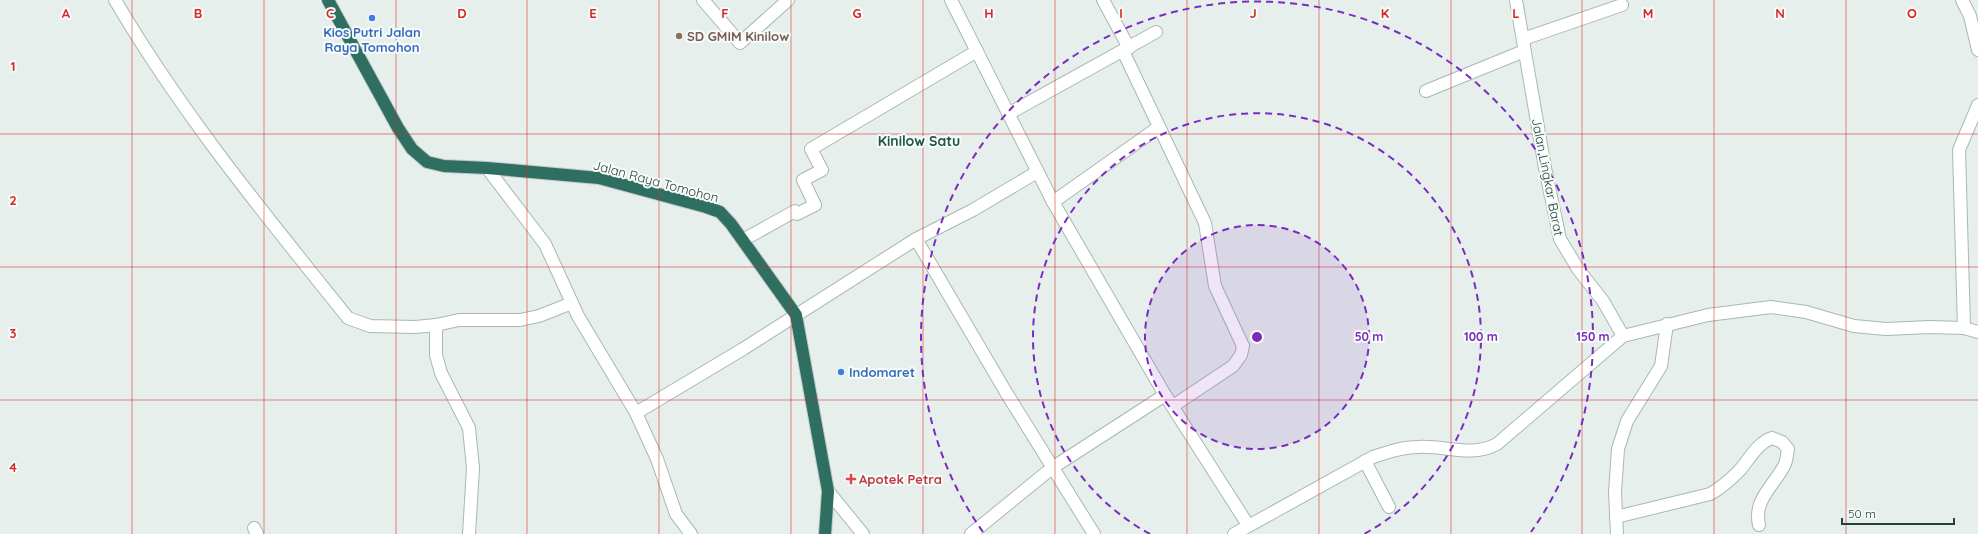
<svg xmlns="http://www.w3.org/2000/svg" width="1978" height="534" font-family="Quicksand,sans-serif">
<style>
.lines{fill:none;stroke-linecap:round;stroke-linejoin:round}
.street-casing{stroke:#a8b8b2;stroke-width:14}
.secondary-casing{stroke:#a4bbb3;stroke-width:14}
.highway-casing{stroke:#c2cac8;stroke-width:14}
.street{stroke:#fff;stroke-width:12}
.secondary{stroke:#fff;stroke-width:12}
.highway{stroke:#2f6f62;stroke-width:12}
.grid{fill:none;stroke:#d62828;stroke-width:1;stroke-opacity:0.55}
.ring{fill:none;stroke:#7b2cbf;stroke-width:2;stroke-dasharray:7 5}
.shop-dot{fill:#3f7fe0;stroke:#f7fbf9;stroke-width:1.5}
.education-dot{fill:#8d6e63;stroke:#f7fbf9;stroke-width:1.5}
.health-dot{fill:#e0444e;stroke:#f7fbf9;stroke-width:1.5}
.labels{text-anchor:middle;stroke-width:4;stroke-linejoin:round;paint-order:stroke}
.shop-label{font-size:13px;font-weight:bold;fill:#366cbe;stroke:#f7fbf9}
.education-label{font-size:13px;font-weight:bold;fill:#785e54;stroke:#f7fbf9;text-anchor:start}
.street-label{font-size:13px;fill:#24423a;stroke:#f7fbf9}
.health-label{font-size:13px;font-weight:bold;fill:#be3a42;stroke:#f7fbf9;text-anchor:start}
.neighbourhood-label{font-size:14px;font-weight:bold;fill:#1f5548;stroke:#f7fbf9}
.grid-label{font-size:13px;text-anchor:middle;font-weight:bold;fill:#d62828;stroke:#f7fbf9;stroke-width:4;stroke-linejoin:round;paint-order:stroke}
.centre{fill:#7b2cbf;stroke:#f7fbf9;stroke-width:2}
.ring-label{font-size:12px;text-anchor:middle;font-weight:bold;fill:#7b2cbf;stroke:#f7fbf9;stroke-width:4;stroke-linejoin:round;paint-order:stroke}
</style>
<rect width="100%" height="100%" fill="#e6efeb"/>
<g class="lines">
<defs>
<g id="street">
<path d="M115,0C182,114 266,216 348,318L370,326L415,327L436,325"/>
<path d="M703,0L740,43L788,0"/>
<path d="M951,0L1053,202L1165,395L1248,525"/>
<path d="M1103,0L1129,48"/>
<path d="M1962,0L1970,16L1978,50"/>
<path d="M1523,39L1622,5"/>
<path d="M1123,51L1205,223L1215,286L1243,346L1241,355L1233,366L1173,406"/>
<path d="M1426,91L1524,51"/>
<path d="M1008,114L1156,32"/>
<path d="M487,168L545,244L578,316L636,413L657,459L676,514L691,534"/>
<path d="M1053,202L1159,127"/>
<path d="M916,239L1007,394L1094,534"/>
<path d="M743,240L795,211L797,214L815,205L803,180L822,170L811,149L977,51"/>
<path d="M1964,328L1959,150L1978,105"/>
<path d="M1623,336L1708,315L1771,307L1806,312L1854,326L1886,329L1930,327L1964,328L1978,332"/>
<path d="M636,413L743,349L916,239L973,210L1037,172"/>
<path d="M1365,461L1389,507"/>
<path d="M1616,517L1710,494C1721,488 1730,480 1739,471C1749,460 1757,443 1772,438L1782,442L1788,449C1787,454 1787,459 1785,464C1775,485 1753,499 1759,525"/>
<path d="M254,528L257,534"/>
<path d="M469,534L473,468L469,428L441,373L436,355V325L459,320H520L539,316L572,303"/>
<path d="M971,534L1052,468L1165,395"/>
<path d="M1617,534L1615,492L1618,449L1627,421L1661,366L1667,324"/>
</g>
<g id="secondary">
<path d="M828,491L863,534"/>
<path d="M1234,534L1373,457C1388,452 1403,447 1418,447C1445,445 1472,458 1497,444L1623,336L1603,301L1578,269L1560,239L1545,168L1516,0"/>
</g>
<path id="highway" d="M328,0L398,128L412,149L427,162L444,166L487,168L599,178L706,207L720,212L731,224L796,315L828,491L825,534"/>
</defs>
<!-- street casing -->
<use href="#street" class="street-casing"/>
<!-- secondary casing -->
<use href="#secondary" class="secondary-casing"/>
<!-- highway casing -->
<use href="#highway" class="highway-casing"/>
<!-- street -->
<use href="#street" class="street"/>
<!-- secondary -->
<use href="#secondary" class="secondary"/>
<!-- highway -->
<use href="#highway" class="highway"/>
</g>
<!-- grid -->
<path class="grid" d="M132,0V534M264,0V534M396,0V534M527,0V534M659,0V534M791,0V534M923,0V534M1055,0V534M1187,0V534M1319,0V534M1451,0V534M1582,0V534M1714,0V534M1846,0V534M0,134H1978M0,267H1978M0,400H1978"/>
<!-- distance rings -->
<circle cx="1257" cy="337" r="112" fill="#7b2cbf" fill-opacity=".12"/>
<g class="ring">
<circle cx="1257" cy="337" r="112"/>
<path d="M1150 534A224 224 0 1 1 1364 534"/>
<path d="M983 532A336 336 0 1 1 1531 532"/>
</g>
<!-- markers -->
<g class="shop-dot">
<circle cx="372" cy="18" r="4"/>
<circle cx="841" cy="372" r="4"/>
</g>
<circle class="education-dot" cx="679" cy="36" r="4"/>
<path class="health-dot" d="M849 473h4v4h4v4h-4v4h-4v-4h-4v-4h4z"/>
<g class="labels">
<!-- shop labels -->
<g class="shop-label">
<text x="372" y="37">Kios Putri Jalan<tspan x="372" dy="15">Raya Tomohon</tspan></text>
<text x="849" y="377" text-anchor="start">Indomaret</text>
</g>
<!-- education labels -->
<g class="education-label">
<text x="687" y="41">SD GMIM Kinilow</text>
</g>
<!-- street labels -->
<g class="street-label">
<text transform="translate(1548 177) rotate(79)" y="5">Jalan Lingkar Barat</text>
<text transform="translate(656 181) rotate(15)" y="5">Jalan Raya Tomohon</text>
</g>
<!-- health labels -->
<g class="health-label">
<text x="859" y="484">Apotek Petra</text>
</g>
<!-- neighbourhood labels -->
<g class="neighbourhood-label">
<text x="919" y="146">Kinilow Satu</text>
</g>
</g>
<g class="grid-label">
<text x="66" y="18">A</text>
<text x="198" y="18">B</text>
<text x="330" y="18">C</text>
<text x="462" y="18">D</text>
<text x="593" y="18">E</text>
<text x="725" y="18">F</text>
<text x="857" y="18">G</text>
<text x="989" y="18">H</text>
<text x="1121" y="18">I</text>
<text x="1253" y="18">J</text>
<text x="1385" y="18">K</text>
<text x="1516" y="18">L</text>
<text x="1648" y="18">M</text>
<text x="1780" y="18">N</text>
<text x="1912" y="18">O</text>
<text x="13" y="71">1</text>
<text x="13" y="205">2</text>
<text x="13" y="338">3</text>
<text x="13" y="472">4</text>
</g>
<circle cx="1257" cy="337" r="6" class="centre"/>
<g class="ring-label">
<text x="1369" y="341">50 m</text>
<text x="1481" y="341">100 m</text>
<text x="1593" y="341">150 m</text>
</g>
<!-- scale -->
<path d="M1842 518v6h112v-6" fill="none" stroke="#24423a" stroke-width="2"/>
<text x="1848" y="518" font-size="12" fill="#24423a" stroke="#f7fbf9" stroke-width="3" paint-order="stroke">50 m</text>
</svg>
